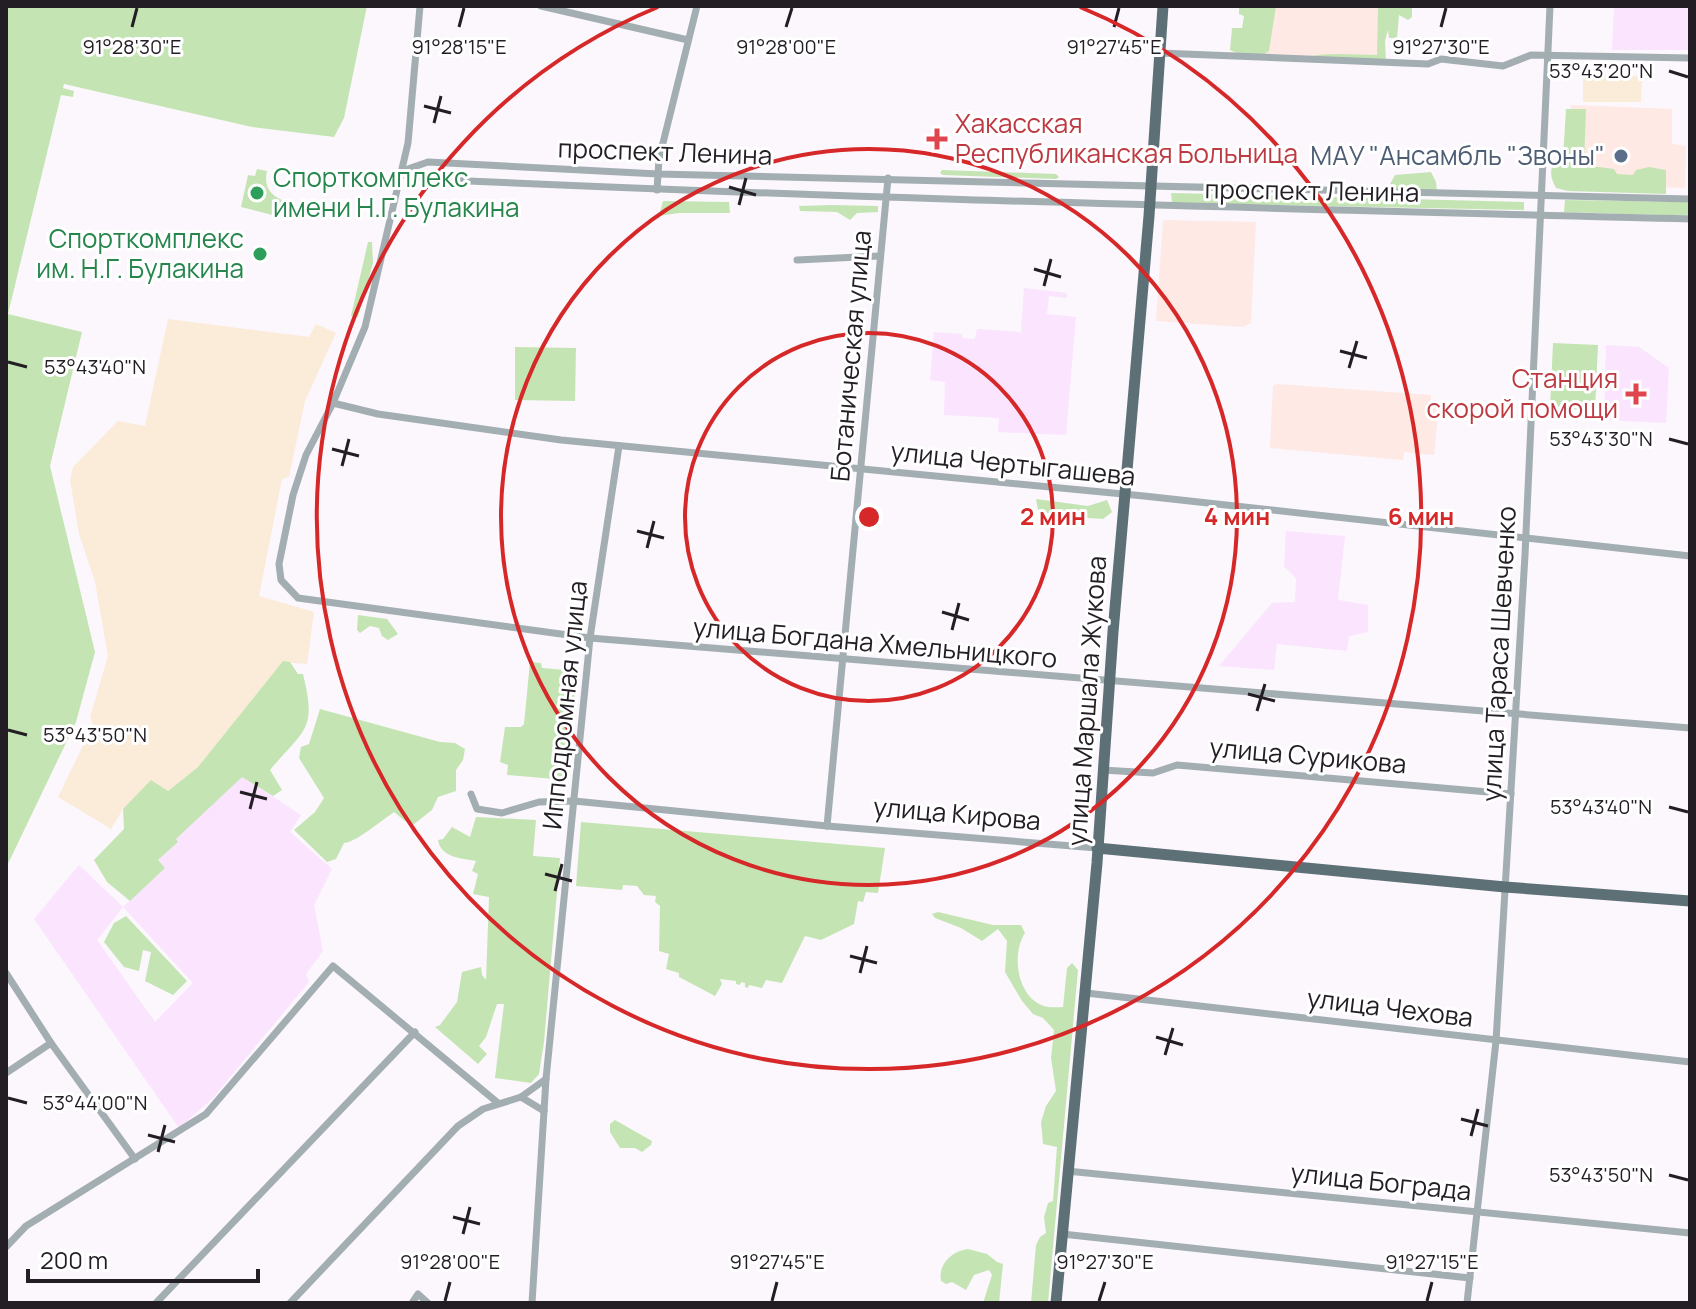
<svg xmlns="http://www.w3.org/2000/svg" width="1696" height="1309" font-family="Manrope,sans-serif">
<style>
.commercial{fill:#fbecd9}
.built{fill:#fae4fe;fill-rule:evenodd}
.education{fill:#fee9e4}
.green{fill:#c4e5b3}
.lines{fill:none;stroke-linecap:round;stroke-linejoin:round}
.street{stroke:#a2aeb1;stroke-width:7}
.primary{stroke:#5c7076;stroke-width:11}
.ticks{fill:none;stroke:#231d24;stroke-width:3}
.ring{fill:none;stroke:#d62828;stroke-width:4}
.health-dot{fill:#e0444e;stroke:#fff;stroke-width:3}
.service-dot{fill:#5c6f8a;stroke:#fff;stroke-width:3}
.leisure-dot{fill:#2e9e5b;stroke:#fff;stroke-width:3}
.labels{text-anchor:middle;stroke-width:6;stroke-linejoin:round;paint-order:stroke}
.health-label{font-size:26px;fill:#be3a42;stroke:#fff;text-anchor:start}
.street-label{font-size:26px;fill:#231d24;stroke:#fff}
.service-label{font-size:26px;fill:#4e5e75;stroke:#fff;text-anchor:end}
.leisure-label{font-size:26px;fill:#27864d;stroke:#fff;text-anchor:start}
.ticks-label{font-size:20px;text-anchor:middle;fill:#231d24;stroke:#fff;stroke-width:6;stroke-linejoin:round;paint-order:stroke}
.centre{fill:#d62828;stroke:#fff;stroke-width:4}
.ring-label{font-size:24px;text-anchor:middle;font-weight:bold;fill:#d62828;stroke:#fff;stroke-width:6;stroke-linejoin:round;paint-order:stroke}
</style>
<rect width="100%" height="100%" fill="#fcf6fd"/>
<!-- commercial -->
<g class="commercial">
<path d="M1583,74L1642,76L1641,102H1583Z"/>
<path d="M168,319L309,337L316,324L336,333L305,401L289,477L282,479L259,596L314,612L307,664L283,662L198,767L168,791L123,809L111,829L58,797L93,725L90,717L108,656L95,582L79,534L70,480L73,467L118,421L145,426Z"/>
</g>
<!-- built -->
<g class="built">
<path d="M1614,6H1690V50H1612Z"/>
<path d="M1024,288L1067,293V298L1049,296L1047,314L1076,317L1066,435L998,432L999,418L944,415L945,382L930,380L934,332L962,334V338L975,339L977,329L1021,332Z"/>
<path d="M1606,345L1639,347L1669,368L1666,423L1604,420Z"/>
<path d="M1286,531L1345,536L1338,600L1368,605V632L1349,636L1347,651L1277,644L1274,670L1219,666L1272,603L1295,602L1296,578L1284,566Z"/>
<path d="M242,776L301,815L290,832L332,869L314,905L323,951L306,974L309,982L212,1099L179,1128L34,919L79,865L123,907L165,868L158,860L178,842L176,839ZM123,907L193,983L155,1022L97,940Z"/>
</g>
<!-- education -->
<g class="education">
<path d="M1268,6H1387L1384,61L1266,58Z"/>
<path d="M1571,105L1672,109V144L1686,146L1685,188L1569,184Z"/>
<path d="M1163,220L1256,222L1251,323L1243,327L1156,321Z"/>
<path d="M1277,384L1431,395V403L1439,404L1434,455L1404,452L1403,460L1270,448L1273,386Z"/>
</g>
<!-- green -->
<g class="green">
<path d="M6,6H367L344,118L334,137L252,127L64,84L63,88L74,91L73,97L61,95L8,314L82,332L50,466L95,652L76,722L6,868Z"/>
<path d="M1239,6H1276L1269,51C1256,61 1243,56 1230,50L1232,28H1242L1244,16L1239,14Z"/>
<path d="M1378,6H1412V17L1408,20L1399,15L1397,38H1389L1388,30L1385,41L1386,62L1307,57C1330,52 1353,55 1377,55Z"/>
<path d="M1566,109H1586L1584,165L1614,169L1617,174L1633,175L1636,170L1649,167L1666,170V194L1568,191L1556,188C1549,175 1549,166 1560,155L1563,158Z"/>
<path d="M257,169L267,171C263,188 272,198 288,202L286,211L278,209L276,216L241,207L248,175L255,176Z"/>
<path d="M942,170L1056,174L1059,177L1056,179L943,175L940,173Z"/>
<path d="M1431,172L1436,182L1437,191L1392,190L1390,184L1395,175Z"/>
<path d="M1171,193L1524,202V210L1172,203Z"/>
<path d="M1565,200L1690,202V216L1564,212Z"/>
<path d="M663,201L729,202L730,213H679L659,216Z"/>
<path d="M831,205L878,206V212L857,213L850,220L837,212L800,211L799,206Z"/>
<path d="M368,242H372L373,263L358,317L351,316Z"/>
<path d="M1553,343L1598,345L1595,410L1550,408Z"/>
<path d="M515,347L576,348L575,401L515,400Z"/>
<path d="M1036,499L1088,506L1107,500L1112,512L1103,519L1056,516L1038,510Z"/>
<path d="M358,615L387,619L398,634L388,640L382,636L379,628L370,626L360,633L357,630Z"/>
<path d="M283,661L290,662L298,674H303C317,731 305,728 270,770L282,790L273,796L242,777L176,839L178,842L158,860L165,868L130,901L107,882L94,860L124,829L123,809L151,780L168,791L198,767Z"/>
<path d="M530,662L541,663L542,668L577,671L566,780L507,775L508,765L500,762L505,727H521L524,724Z"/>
<path d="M320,709L440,742L455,743L465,749L463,760L456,770V791L438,797L432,810L414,824L405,821L394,812C382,820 355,843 344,843L336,859L327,862L294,830L315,812L324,798L299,758L301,747L309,744Z"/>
<path d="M476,817L536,820L533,856L560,858L544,1042L539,1074L531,1083L495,1078L504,1004H497L486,1037L479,1046L487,1054L478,1064L435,1027L440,1025L457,1002L462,972L481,967L482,975L486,980L489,897L473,894L478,874L472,871L476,861C461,858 441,858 438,840L443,839L452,827L470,837Z"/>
<path d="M581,822L885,848L878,893L866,892L863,902L858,901L854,924L821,940L805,936L782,983L766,980L762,988L749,985L748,988L745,987V983L741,982L740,985L736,984V981L720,979L722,984L715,996L679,977V973L666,969L669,954L659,951L660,906L655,902L656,896L644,895L637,886L623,885L622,890L576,886Z"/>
<path d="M938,912L993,925H1021L1025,933C1011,954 1017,997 1044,1006C1049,1008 1057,1007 1063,1007L1067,968L1072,963L1078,970L1048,1303H1031L1036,1245L1040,1237L1046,1233L1044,1217L1048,1203L1053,1201L1057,1147L1043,1144L1041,1122L1046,1106L1056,1091L1051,1058L1054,1030L1043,1018L1033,1014L1022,1001L1005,972L1007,941L998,929L982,941L961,928L935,918L932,914Z"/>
<path d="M126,916L187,981L173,995L145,981L151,952L143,950L139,971L124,967L104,942L114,923Z"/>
<path d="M615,1120L652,1141L651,1145L642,1152L635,1148H620L610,1132V1124Z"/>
<path d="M968,1249L987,1254L997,1262L1003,1264L999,1303H983L992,1275L989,1270L974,1275L966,1290L952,1282L946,1284L941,1281C938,1264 952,1251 968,1249Z"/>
</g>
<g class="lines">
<!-- street -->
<g class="street">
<path d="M420,6L408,143L365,327L333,403L306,455L293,495L279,564L281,580L298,598L590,638L1690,728"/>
<path d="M541,6L688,40"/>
<path d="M1160,53L1428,64L1441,59L1503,66L1531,55L1690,58"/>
<path d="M402,171L428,162L658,174L1690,199"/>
<path d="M402,171L427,179C848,199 1269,208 1690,219"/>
<path d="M657,190L659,159L697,6"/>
<path d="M797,260L879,256"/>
<path d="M333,403L378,414L561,440L1144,496L1690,556"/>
<path d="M1102,770L1153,773L1177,765L1511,794"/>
<path d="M471,794L477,809L502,813L539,802L574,801L827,826L1097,848"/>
<path d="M827,826L888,178"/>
<path d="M6,973L51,1043L135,1159"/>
<path d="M1086,993L1690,1062"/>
<path d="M6,1073L51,1043"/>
<path d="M521,1097L544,1111"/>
<path d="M1067,1171L1690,1233"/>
<path d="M1062,1234L1470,1278"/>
<path d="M6,1247L26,1226L206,1114L333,966L498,1103"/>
<path d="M156,1303L415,1032"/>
<path d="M290,1303L458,1126L483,1109L521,1097L546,1079"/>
<path d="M412,1303L418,1294L428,1303"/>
<path d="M532,1303L546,1079L590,638L619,446"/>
<path d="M1467,1303L1496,1041L1525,555L1550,6"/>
</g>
<!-- primary -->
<g class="primary">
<path d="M1097,848L1505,887L1690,901"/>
<path d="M1056,1303L1097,863L1113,632L1149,216L1163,6"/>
</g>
</g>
<!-- ticks -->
<path class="ticks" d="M132,27L137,8M459,27L464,8M786,27L792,8M1114,27L1119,8M1441,27L1446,8M1669,71L1688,77M424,106L451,113M434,123L441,96M729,187L756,195M739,205L746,178M1034,269L1061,277M1044,286L1051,259M1340,351L1367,358M8,362L27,367M1349,368L1357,341M1669,439L1688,444M332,449L359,456M342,466L349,439M637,531L664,538M647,548L654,521M942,612L969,620M952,630L959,603M1248,694L1275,701M1257,711L1265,684M8,730L27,735M240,792L267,799M1669,807L1688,812M250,809L257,782M545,874L572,881M555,891L562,864M850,956L877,963M860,973L867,946M1156,1037L1183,1045M1165,1055L1173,1028M8,1098L27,1103M1461,1119L1488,1126M148,1135L175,1142M1471,1136L1478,1109M158,1152L165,1125M1669,1175L1688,1180M453,1217L480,1224M463,1234L470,1207M445,1301L450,1282M772,1301L777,1282M1099,1301L1105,1282M1427,1301L1432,1282"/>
<!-- distance rings -->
<g class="ring">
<circle cx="869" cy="517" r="184"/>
<circle cx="869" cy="517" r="368"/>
<path d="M1080 7A552 552 0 1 1 658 7"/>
</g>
<!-- markers -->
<g class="health-dot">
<path d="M933 127h8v8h8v8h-8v8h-8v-8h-8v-8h8z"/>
<path d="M1632 382h8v8h8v8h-8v8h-8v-8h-8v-8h8z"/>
</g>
<circle class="service-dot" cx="1621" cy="156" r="8"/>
<g class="leisure-dot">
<circle cx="257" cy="193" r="8"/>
<circle cx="260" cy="254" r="8"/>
</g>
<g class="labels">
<!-- health labels -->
<g class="health-label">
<text x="955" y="133">Хакасская<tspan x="955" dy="30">Республиканская Больница</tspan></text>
<text x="1618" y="388" text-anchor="end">Станция<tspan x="1618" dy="30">скорой помощи</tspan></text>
</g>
<!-- street labels -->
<g class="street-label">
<text transform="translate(665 152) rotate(2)" y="9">проспект Ленина</text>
<text transform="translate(1312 191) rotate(1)" y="9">проспект Ленина</text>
<text transform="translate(851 356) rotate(-85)" y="9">Ботаническая улица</text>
<text transform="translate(1013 464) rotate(6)" y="9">улица Чертыгашева</text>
<text transform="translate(875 643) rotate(5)" y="9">улица Богдана Хмельницкого</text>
<text transform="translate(1499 654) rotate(-87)" y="9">улица Тараса Шевченко</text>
<text transform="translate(1087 701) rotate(-86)" y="9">улица Маршала Жукова</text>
<text transform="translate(565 705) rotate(-84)" y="9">Ипподромная улица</text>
<text transform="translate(1308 756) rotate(5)" y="9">улица Сурикова</text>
<text transform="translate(957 814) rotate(5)" y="9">улица Кирова</text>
<text transform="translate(1390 1008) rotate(7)" y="9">улица Чехова</text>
<text transform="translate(1381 1182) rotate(6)" y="9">улица Бограда</text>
</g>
<!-- service labels -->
<g class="service-label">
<text x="1605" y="165">МАУ "Ансамбль "Звоны"</text>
</g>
<!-- leisure labels -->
<g class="leisure-label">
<text x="273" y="187">Спорткомплекс<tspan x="273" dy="30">имени Н.Г. Булакина</tspan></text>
<text x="244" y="248" text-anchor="end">Спорткомплекс<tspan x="244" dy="30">им. Н.Г. Булакина</tspan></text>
</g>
</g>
<g class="ticks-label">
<text x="132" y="54">91°28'30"E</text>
<text x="459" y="54">91°28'15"E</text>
<text x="786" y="54">91°28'00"E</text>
<text x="1114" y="54">91°27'45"E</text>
<text x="1441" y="54">91°27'30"E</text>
<text x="1601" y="78">53°43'20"N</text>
<text x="95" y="374">53°43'40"N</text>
<text x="1601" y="446">53°43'30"N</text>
<text x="95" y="742">53°43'50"N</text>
<text x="1601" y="814">53°43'40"N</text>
<text x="95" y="1110">53°44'00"N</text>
<text x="1601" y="1182">53°43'50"N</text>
<text x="450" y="1269">91°28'00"E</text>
<text x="777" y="1269">91°27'45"E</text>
<text x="1105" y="1269">91°27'30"E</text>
<text x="1432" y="1269">91°27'15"E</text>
</g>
<circle cx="869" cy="517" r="12" class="centre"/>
<g class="ring-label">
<text x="1053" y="525">2 мин</text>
<text x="1237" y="525">4 мин</text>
<text x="1421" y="525">6 мин</text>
</g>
<!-- border -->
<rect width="1696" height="1309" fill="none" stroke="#231d24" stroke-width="16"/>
<!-- scale -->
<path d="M28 1269v12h230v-12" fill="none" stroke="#231d24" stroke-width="4"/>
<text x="40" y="1269" font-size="24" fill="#231d24" stroke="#ffffff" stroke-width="6" paint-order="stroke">200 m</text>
</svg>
